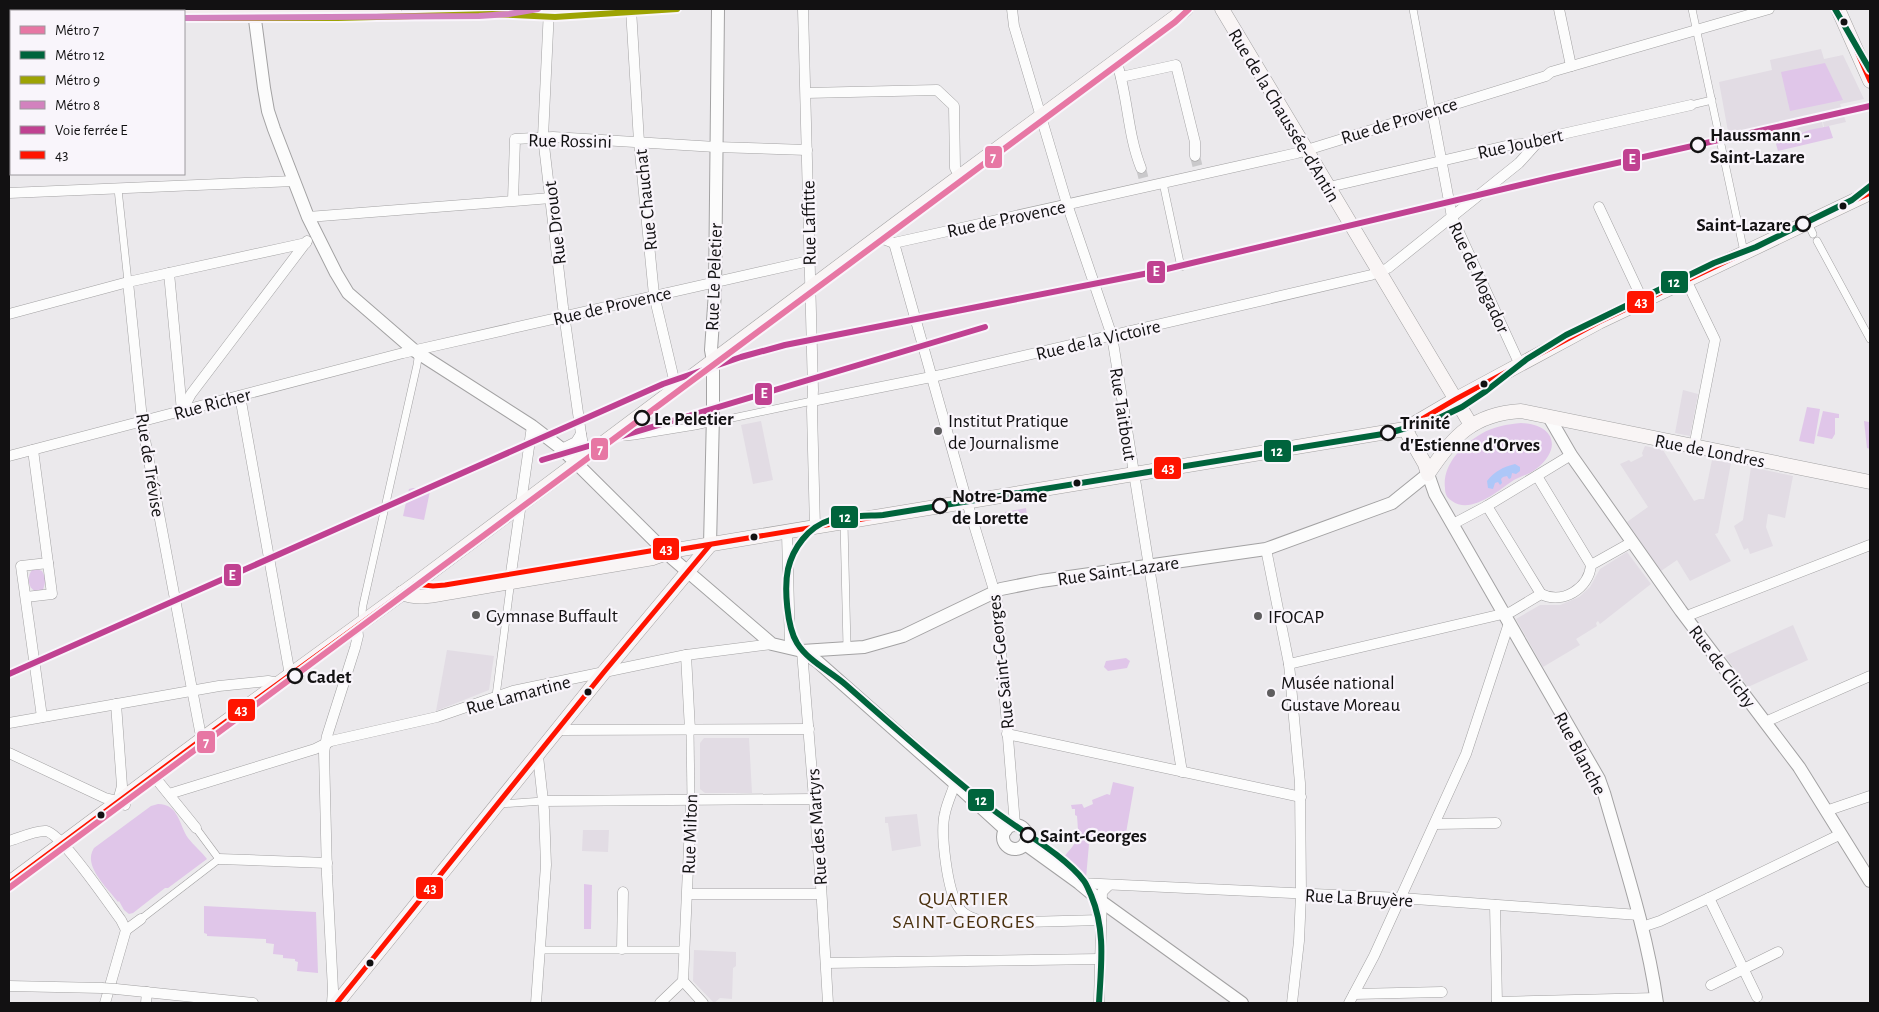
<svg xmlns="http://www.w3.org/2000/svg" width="1879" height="1012" font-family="'Alegreya Sans',sans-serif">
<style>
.built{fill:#e2dce4}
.green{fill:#e0c6e9}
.water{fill:#adc7f8}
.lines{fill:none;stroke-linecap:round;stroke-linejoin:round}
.minor-tunnel{stroke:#cac9cb;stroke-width:10;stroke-dasharray:10 5;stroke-linecap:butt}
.pedestrian-casing{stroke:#a3a2a3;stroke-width:8}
.minor-casing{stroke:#a3a2a3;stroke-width:11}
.tertiary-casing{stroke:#a3a2a3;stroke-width:14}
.secondary-casing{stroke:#a3a2a3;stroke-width:15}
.primary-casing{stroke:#c8c7c8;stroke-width:16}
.pedestrian{stroke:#fcfcfc;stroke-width:7}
.minor{stroke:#fcfcfc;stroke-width:10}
.tertiary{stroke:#fcfcfc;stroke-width:12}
.secondary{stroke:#f9f5f5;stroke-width:14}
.primary{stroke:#f4edee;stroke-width:15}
.minor-bridge-casing{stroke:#a3a2a3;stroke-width:11;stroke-linecap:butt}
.minor-bridge{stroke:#fcfcfc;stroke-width:10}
.bus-1-casing{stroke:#f9f5fb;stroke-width:9}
.bus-1{stroke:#ff1400;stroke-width:5}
.rail-1-casing{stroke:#f9f5fb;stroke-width:10}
.rail-1{stroke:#c04191;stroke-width:6}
.metro-1-casing{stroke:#f9f5fb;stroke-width:10}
.metro-2-casing{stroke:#f9f5fb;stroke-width:10}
.metro-3-casing{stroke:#f9f5fb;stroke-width:10}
.metro-4-casing{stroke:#f9f5fb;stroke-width:10}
.metro-1{stroke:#e777a4;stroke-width:6}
.metro-2{stroke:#00643c;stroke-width:6}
.metro-3{stroke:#9da303;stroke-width:6}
.metro-4{stroke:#d282be;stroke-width:6}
.bus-dot{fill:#121112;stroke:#f9f5fb;stroke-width:2}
.stop-dot{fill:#f9f5fb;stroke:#121112;stroke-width:2.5}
.poi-dot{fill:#5e5d5e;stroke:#f9f5fb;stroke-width:2}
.labels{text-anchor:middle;stroke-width:4.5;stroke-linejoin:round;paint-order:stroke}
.street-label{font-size:19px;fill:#121112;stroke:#f9f5fb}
.stop-label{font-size:19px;font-weight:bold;fill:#121112;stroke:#f9f5fb;text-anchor:start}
.poi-label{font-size:19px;fill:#121112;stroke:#f9f5fb;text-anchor:start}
.neighbourhood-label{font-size:20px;letter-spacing:1px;fill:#4a310f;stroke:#f9f5fb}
.line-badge{stroke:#f9f5fb;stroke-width:2}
.badge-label{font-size:14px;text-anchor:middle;font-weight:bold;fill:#fff}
</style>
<rect width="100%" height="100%" fill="#ebe9ec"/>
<!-- built -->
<g class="built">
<path d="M1821,49L1824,59L1843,55L1864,99L1840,104L1846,122L1824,127L1823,122L1837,118L1822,121L1823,127L1799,135L1796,129L1803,125L1783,129L1785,140L1776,144L1772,128L1729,137L1719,82L1772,70L1770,60Z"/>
<path d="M1683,390L1698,394L1690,436L1675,433Z"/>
<path d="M761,421L773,480L753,484L741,425Z"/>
<path d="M1645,446L1663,450L1694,501L1699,499H1704L1712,460L1731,463L1718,533L1715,534L1731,561L1690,581L1677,560L1661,571L1627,522L1648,507L1620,464L1629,460L1631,462L1643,456L1642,453Z"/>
<path d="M1751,467L1793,476L1785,518L1768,514L1766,527L1773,546L1750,554L1748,548L1744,550L1734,526L1743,520Z"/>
<path d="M1627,552L1651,584L1600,624L1598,621L1596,623L1597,626L1576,639L1580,645L1543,667L1516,619L1540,605H1560L1579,597L1590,587L1600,569Z"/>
<path d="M1793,625L1808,660L1748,687L1725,656Z"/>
<path d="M447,650L494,656L489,690L436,711Z"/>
<path d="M704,738H749L752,793H705L700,789V743Z"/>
<path d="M917,814L921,846L892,851L888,823H885V817Z"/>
<path d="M583,830H609L608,852L582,851Z"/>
<path d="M694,950L736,952V966L733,968L732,999L720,998L714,1003L693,981Z"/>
</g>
<!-- green -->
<g class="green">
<path d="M1825,63L1843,100L1790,111L1781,72Z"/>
<path d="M1829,126L1833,138L1778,151L1776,144L1809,130Z"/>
<path d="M1807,407L1820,409L1814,444L1799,441Z"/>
<path d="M1823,411L1839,414V418H1835V434L1832,439L1817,436Z"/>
<path d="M1864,421L1869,422L1870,449L1867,448Z"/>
<path d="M1521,423C1554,424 1563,448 1536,469C1528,475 1518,477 1511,482C1499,490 1471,515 1452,501C1447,498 1445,494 1445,488C1442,465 1462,445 1481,434C1492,427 1508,424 1521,423Z"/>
<path d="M413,488L430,491L424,520L403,516L409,489Z"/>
<path d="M1026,508L1027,516L1006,520L1005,512Z"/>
<path d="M34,568L42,571L46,579L43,590L36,592C27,587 26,575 34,568Z"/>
<path d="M1126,658L1130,661L1127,668L1108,671L1104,667L1106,661Z"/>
<path d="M1113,782L1134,787L1126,833L1117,832L1115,840H1094V843L1089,844L1086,878L1063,858C1079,839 1079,841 1077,816L1075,815V809H1072L1071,805L1082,804L1084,808L1093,804L1092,800L1107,794L1110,795Z"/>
<path d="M158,804C179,804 179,825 188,838C194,846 201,851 207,859L168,888H165L133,913L129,914L124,910L119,901L118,902C108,888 82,866 94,848L151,806Z"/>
<path d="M584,884L592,885L591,929H584Z"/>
<path d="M204,906L316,912L318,973L297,971L298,962L295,961V959L283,958V955L273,954L274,944L266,943V939L207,936V934L204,933Z"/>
</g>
<!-- water -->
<path class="water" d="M1515,464L1520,467V471L1516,474L1512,473L1511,478L1509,479L1507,476L1503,477L1501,479L1502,483L1500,485L1498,482L1495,483L1493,489L1488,488L1487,481C1495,471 1503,467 1515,464Z"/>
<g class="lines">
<!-- minor-tunnel -->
<g class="minor-tunnel">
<path d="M1195,156L1198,168"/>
<path d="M1141,168L1144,180"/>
</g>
<defs>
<g id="pedestrian">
<path d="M1413,9L1432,111"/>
<path d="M1692,9L1744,252"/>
<path d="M1691,105L1712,100"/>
<path d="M1163,183L1181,267"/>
<path d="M118,189L128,282"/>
<path d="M1808,223L1813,234"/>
<path d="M1817,241L1870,339"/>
<path d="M615,434L625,437L634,436L695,426L812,401"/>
<path d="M844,523L847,647"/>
<path d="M363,621L362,612L363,605L417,365L418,358L416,353"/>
<path d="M496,696L511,580"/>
<path d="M690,730L691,801"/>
<path d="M499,804L543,801"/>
<path d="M141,919L219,859L196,828"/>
<path d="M539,950H685"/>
</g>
<g id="minor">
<path d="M549,9L543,137L563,307L581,434L583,445L588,453"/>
<path d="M631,9L639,142L654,295L676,388"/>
<path d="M803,9L813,390L812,410L815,528"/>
<path d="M1012,9L1014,26L1067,204L1112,336L1182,772"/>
<path d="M1559,9L1571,66"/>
<path d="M1116,60C1128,95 1127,133 1141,168"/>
<path d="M1121,77L1176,65L1195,142V156"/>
<path d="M806,93L937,90L954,106L955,168L960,176"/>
<path d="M1432,111L1452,217L1520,365"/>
<path d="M1329,187L1510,145L1537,143L1558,135L1691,105"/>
<path d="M9,193L294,181"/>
<path d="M513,200L515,139L553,137L716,147L807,150"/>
<path d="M1599,207L1643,301"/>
<path d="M308,217L551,198"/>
<path d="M878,237L894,243L1297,153L1546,76L1551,72L1769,9"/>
<path d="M894,243L967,502L997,600L1015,825"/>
<path d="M169,273L182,411"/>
<path d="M1686,280L1715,340L1694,447"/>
<path d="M128,282L143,429L191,684L200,731L203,738"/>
<path d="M9,314L128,282L306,243"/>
<path d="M240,396L290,675"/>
<path d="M812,401L941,375L1371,275L1388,268L1519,163L1537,143"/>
<path d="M182,411L191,394L307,241"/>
<path d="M562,449L576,442L581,434"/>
<path d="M33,450L48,563L21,566L42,717"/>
<path d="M9,456L403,353L809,261"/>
<path d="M1537,476L1591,565"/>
<path d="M1487,506L1541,594"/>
<path d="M1453,524L1487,506L1571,455"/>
<path d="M787,533L790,647"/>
<path d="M1266,549L1289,664L1300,783L1301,894L1299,941L1292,1003"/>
<path d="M511,573L532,426"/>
<path d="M26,597L52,594L48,563"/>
<path d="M1687,618L1692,614L1870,545"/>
<path d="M802,651L821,885L828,1003"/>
<path d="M686,655L690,730"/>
<path d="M1289,664L1511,612L1541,594C1563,605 1589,588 1591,565L1632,542"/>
<path d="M116,704L122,786L118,801"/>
<path d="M1765,722L1870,676"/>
<path d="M9,723L219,686L268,681L279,683"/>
<path d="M559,730L809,729"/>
<path d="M1007,734L1301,797"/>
<path d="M9,753L105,798L118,801L125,805"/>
<path d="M153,775L196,828"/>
<path d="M955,783C952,793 947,803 945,813C940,832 947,891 959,908C965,917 978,920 989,923L1101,920"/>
<path d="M169,794L315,749L331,741L437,717L513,691L686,655L772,644"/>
<path d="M543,801L814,799"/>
<path d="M1826,811L1870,796"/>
<path d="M1435,824L1496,823"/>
<path d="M9,841C19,838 36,830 46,831C62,834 109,904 121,920L126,930L105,1003"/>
<path d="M219,859L327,863"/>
<path d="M1079,883L1401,898L1639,915"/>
<path d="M688,894H821"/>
<path d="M1709,898L1757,997"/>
<path d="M1495,905L1497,1003"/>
<path d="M1642,927L1660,921L1709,898L1841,834"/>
<path d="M126,930L141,919"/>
<path d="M622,949L623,892"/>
<path d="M826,963L1100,959"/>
<path d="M683,981L703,1003"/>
<path d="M1711,985L1778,952"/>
<path d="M9,986L102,988"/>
<path d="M116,989L253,1003"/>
<path d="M1354,994L1442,992"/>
<path d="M1497,1002L1656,998"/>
<path d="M146,1003L147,992"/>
<path d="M332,1003L333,990L327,875L324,752L327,736L355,648L358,636L357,626"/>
<path d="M536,1003L546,865L544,810L538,756"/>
<path d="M660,1003L683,981L691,801"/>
<path d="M1099,1003L1102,892L1109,885"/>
<path d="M1349,1003L1374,956L1466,754L1509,623"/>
</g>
<g id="tertiary">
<path d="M254,12L264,88L268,111L274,129L308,217L336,273L348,293L415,351L532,426L562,449L673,559L772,644L802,651L818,662L950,779L1006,830"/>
<path d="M1549,417L1571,455L1681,611L1799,767L1870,881"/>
<path d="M710,545L713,414V361L711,350L715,292L718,9"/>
<path d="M802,651L864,647L903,636L1001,589L1041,581L1266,549L1392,503L1428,474L1435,494L1599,779L1604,793C1624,863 1647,932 1657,1003"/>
<circle cx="1015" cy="837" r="12"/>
<path d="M1025,844L1079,883L1102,902L1242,1003"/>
</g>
<g id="secondary">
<path d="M1222,9L1471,425"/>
<path d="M1838,9L1870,81"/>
<path d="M1405,429L1425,464L1428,474"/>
<path d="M1428,474C1453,436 1473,414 1521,411L1870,482"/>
<path d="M402,593C419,600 435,595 452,592L653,558L676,550L1405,429L1456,399L1599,322L1870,193"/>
<path d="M9,883L213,731L415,584L898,222L1186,9"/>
<path d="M337,1003L604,672L710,545"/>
</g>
<g id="primary">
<path d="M525,9L532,10L591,9"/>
<path d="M184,13L394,9"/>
<path d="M9,16H11"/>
</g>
</defs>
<!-- pedestrian casing -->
<use href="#pedestrian" class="pedestrian-casing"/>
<!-- minor casing -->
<use href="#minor" class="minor-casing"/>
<!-- tertiary casing -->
<use href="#tertiary" class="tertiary-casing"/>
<!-- secondary casing -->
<use href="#secondary" class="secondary-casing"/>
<!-- primary casing -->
<use href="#primary" class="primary-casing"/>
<!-- pedestrian -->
<use href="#pedestrian" class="pedestrian"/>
<!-- minor -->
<use href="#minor" class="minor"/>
<!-- tertiary -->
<use href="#tertiary" class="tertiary"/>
<!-- secondary -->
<use href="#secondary" class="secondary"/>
<!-- primary -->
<use href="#primary" class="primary"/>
<defs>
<path id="minor-bridge" d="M102,988L116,989"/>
</defs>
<!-- minor-bridge casing -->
<use href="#minor-bridge" class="minor-bridge-casing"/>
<!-- minor-bridge -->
<use href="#minor-bridge" class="minor-bridge"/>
<defs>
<g id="bus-1">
<path d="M1838,9L1870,81"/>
<path d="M415,584L433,586L445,585L662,549L676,550L1405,429L1456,399L1599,322L1870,193"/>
<path d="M9,883L213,731L415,584"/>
<path d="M337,1003L604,672L710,545"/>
</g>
</defs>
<!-- bus-1 casing -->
<use href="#bus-1" class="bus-1-casing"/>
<!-- bus-1 -->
<use href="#bus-1" class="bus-1"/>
<defs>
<g id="rail-1">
<path d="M542,460L985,327"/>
<path d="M9,674L663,384L741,357L785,345L1154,272L1550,178L1870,106"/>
</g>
</defs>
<!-- rail-1 casing -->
<use href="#rail-1" class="rail-1-casing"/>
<!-- rail-1 -->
<use href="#rail-1" class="rail-1"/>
<defs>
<path id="metro-1" d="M9,888L1175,22L1189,9"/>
<g id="metro-2">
<path d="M1835,9L1870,70"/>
<path d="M1099,1003C1101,965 1106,931 1091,895C1089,891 1087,885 1084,881C1064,855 1019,830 992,809C942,770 894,727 846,685C830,671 808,661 797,643C787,627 784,588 788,569C793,548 808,527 830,520C845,516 868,516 883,515L1389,433L1437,419L1462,407L1486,391L1527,359L1566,335L1714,263L1756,247L1852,200L1870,186"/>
</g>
<path id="metro-3" d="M184,18H338L492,14L555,17L677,9"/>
<path id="metro-4" d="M184,18L479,16L509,14L538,9"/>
</defs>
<!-- metro-1 casing -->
<use href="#metro-1" class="metro-1-casing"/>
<!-- metro-2 casing -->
<use href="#metro-2" class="metro-2-casing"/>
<!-- metro-3 casing -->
<use href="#metro-3" class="metro-3-casing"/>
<!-- metro-4 casing -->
<use href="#metro-4" class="metro-4-casing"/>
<!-- metro-1 -->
<use href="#metro-1" class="metro-1"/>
<!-- metro-2 -->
<use href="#metro-2" class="metro-2"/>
<!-- metro-3 -->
<use href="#metro-3" class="metro-3"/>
<!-- metro-4 -->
<use href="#metro-4" class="metro-4"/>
</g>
<!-- markers -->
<g class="bus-dot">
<circle cx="1844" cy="22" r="4.5"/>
<circle cx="1843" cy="206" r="4.5"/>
<circle cx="1484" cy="384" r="4.5"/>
<circle cx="1077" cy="483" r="4.5"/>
<circle cx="754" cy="537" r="4.5"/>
<circle cx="588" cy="692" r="4.5"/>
<circle cx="101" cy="815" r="4.5"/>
<circle cx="370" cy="963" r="4.5"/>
</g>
<g class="stop-dot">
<circle cx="1698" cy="145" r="7"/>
<circle cx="1803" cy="224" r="7"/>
<circle cx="642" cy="418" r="7"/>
<circle cx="1388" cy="433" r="7"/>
<circle cx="940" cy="506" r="7"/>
<circle cx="295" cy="676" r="7"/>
<circle cx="1028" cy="835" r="7"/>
</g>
<g class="poi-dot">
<circle cx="938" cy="431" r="5"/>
<circle cx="476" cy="615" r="5"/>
<circle cx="1258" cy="616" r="5"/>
<circle cx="1271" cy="693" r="5"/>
</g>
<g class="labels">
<!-- street labels -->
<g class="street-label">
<text transform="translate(1285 115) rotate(59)" y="7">Rue de la Chaussée-d'Antin</text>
<text transform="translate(1399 120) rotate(-17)" y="7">Rue de Provence</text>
<text transform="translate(570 140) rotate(1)" y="7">Rue Rossini</text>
<text transform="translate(1520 143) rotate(-12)" y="7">Rue Joubert</text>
<text transform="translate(645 200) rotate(-96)" y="7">Rue Chauchat</text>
<text transform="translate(1006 218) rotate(-12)" y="7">Rue de Provence</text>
<text transform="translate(554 223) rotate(-97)" y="7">Rue Drouot</text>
<text transform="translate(808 223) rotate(-91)" y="7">Rue Laffitte</text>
<text transform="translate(713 277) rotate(-88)" y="7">Rue Le Peletier</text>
<text transform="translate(1480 277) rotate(65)" y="7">Rue de Mogador</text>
<text transform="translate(612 305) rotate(-13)" y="7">Rue de Provence</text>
<text transform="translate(1098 339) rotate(-13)" y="7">Rue de la Victoire</text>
<text transform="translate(212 403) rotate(-15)" y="7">Rue Richer</text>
<text transform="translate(1124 414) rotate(81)" y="7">Rue Taitbout</text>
<text transform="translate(1710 450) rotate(11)" y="7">Rue de Londres</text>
<text transform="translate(151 465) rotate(81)" y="7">Rue de Trévise</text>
<text transform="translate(1118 570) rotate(-8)" y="7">Rue Saint-Lazare</text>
<text transform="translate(1000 662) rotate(-96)" y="7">Rue Saint-Georges</text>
<text transform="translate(1723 666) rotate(53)" y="7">Rue de Clichy</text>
<text transform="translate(518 694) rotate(-15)" y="7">Rue Lamartine</text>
<text transform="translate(1581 753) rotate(62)" y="7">Rue Blanche</text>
<text transform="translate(816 827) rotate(-94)" y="7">Rue des Martyrs</text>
<text transform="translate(689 834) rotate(-88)" y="7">Rue Milton</text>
<text transform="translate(1359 897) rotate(3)" y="7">Rue La Bruyère</text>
</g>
<!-- stop labels -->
<g class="stop-label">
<text x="1710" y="141">Haussmann -<tspan x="1710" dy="22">Saint-Lazare</tspan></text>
<text x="1791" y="231" text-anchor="end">Saint-Lazare</text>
<text x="654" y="425">Le Peletier</text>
<text x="1400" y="429">Trinité<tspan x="1400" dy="22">d'Estienne d'Orves</tspan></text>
<text x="952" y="502">Notre-Dame<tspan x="952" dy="22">de Lorette</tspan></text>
<text x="307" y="683">Cadet</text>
<text x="1040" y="842">Saint-Georges</text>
</g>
<!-- poi labels -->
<g class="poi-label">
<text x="948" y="427">Institut Pratique<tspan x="948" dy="22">de Journalisme</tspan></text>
<text x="486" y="622">Gymnase Buffault</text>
<text x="1268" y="623">IFOCAP</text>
<text x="1281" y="689">Musée national<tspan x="1281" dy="22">Gustave Moreau</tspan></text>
</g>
<!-- neighbourhood labels -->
<g class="neighbourhood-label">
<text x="964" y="905">QUARTIER<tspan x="964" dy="23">SAINT-GEORGES</tspan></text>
</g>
</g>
<g class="line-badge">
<rect x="984" y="145" width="19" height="24" rx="5" fill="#e777a4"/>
<rect x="1622" y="148" width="19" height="24" rx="5" fill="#c04191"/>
<rect x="1146" y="260" width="20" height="24" rx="5" fill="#c04191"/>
<rect x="1660" y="270" width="29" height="24" rx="5" fill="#00643c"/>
<rect x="1626" y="290" width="29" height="24" rx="5" fill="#ff1400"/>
<rect x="754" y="382" width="19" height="24" rx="5" fill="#c04191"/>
<rect x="590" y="437" width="19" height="24" rx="5" fill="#e777a4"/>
<rect x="1263" y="439" width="29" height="24" rx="5" fill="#00643c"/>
<rect x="1153" y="456" width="29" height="24" rx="5" fill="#ff1400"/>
<rect x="830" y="505" width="29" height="24" rx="5" fill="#00643c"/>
<rect x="652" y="537" width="28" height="24" rx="5" fill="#ff1400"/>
<rect x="223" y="563" width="19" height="24" rx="5" fill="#c04191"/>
<rect x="227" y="698" width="29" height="24" rx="5" fill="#ff1400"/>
<rect x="196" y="730" width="20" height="24" rx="5" fill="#e777a4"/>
<rect x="967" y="788" width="28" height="24" rx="5" fill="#00643c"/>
<rect x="415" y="876" width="29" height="24" rx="5" fill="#ff1400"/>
</g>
<g class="badge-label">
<text x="993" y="162">7</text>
<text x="1632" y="164">E</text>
<text x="1156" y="276">E</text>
<text x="1674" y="287">12</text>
<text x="1641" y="307">43</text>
<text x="764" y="398">E</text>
<text x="600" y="454">7</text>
<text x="1277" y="456">12</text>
<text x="1168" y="473">43</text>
<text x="845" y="522">12</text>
<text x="666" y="554">43</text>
<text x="232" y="580">E</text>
<text x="241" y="715">43</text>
<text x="206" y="747">7</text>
<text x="981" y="805">12</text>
<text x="430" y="893">43</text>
</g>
<!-- border -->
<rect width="1879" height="1012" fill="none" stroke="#121112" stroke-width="20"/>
<!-- legend -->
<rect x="10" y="10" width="175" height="165" fill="#f9f5fb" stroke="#9d9a9e"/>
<rect x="20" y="26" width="25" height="8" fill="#e777a4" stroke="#9d9a9e"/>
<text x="55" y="35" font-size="15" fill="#121112">Métro 7</text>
<rect x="20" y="51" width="25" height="8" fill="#00643c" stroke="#9d9a9e"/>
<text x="55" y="60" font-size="15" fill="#121112">Métro 12</text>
<rect x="20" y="76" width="25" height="8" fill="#9da303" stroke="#9d9a9e"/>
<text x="55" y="85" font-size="15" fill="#121112">Métro 9</text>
<rect x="20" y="101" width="25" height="8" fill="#d282be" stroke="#9d9a9e"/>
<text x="55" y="110" font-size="15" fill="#121112">Métro 8</text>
<rect x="20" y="126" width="25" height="8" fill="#c04191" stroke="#9d9a9e"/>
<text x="55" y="135" font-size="15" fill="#121112">Voie ferrée E</text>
<rect x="20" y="151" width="25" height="8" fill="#ff1400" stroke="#9d9a9e"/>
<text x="55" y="160" font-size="15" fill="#121112">43</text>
</svg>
